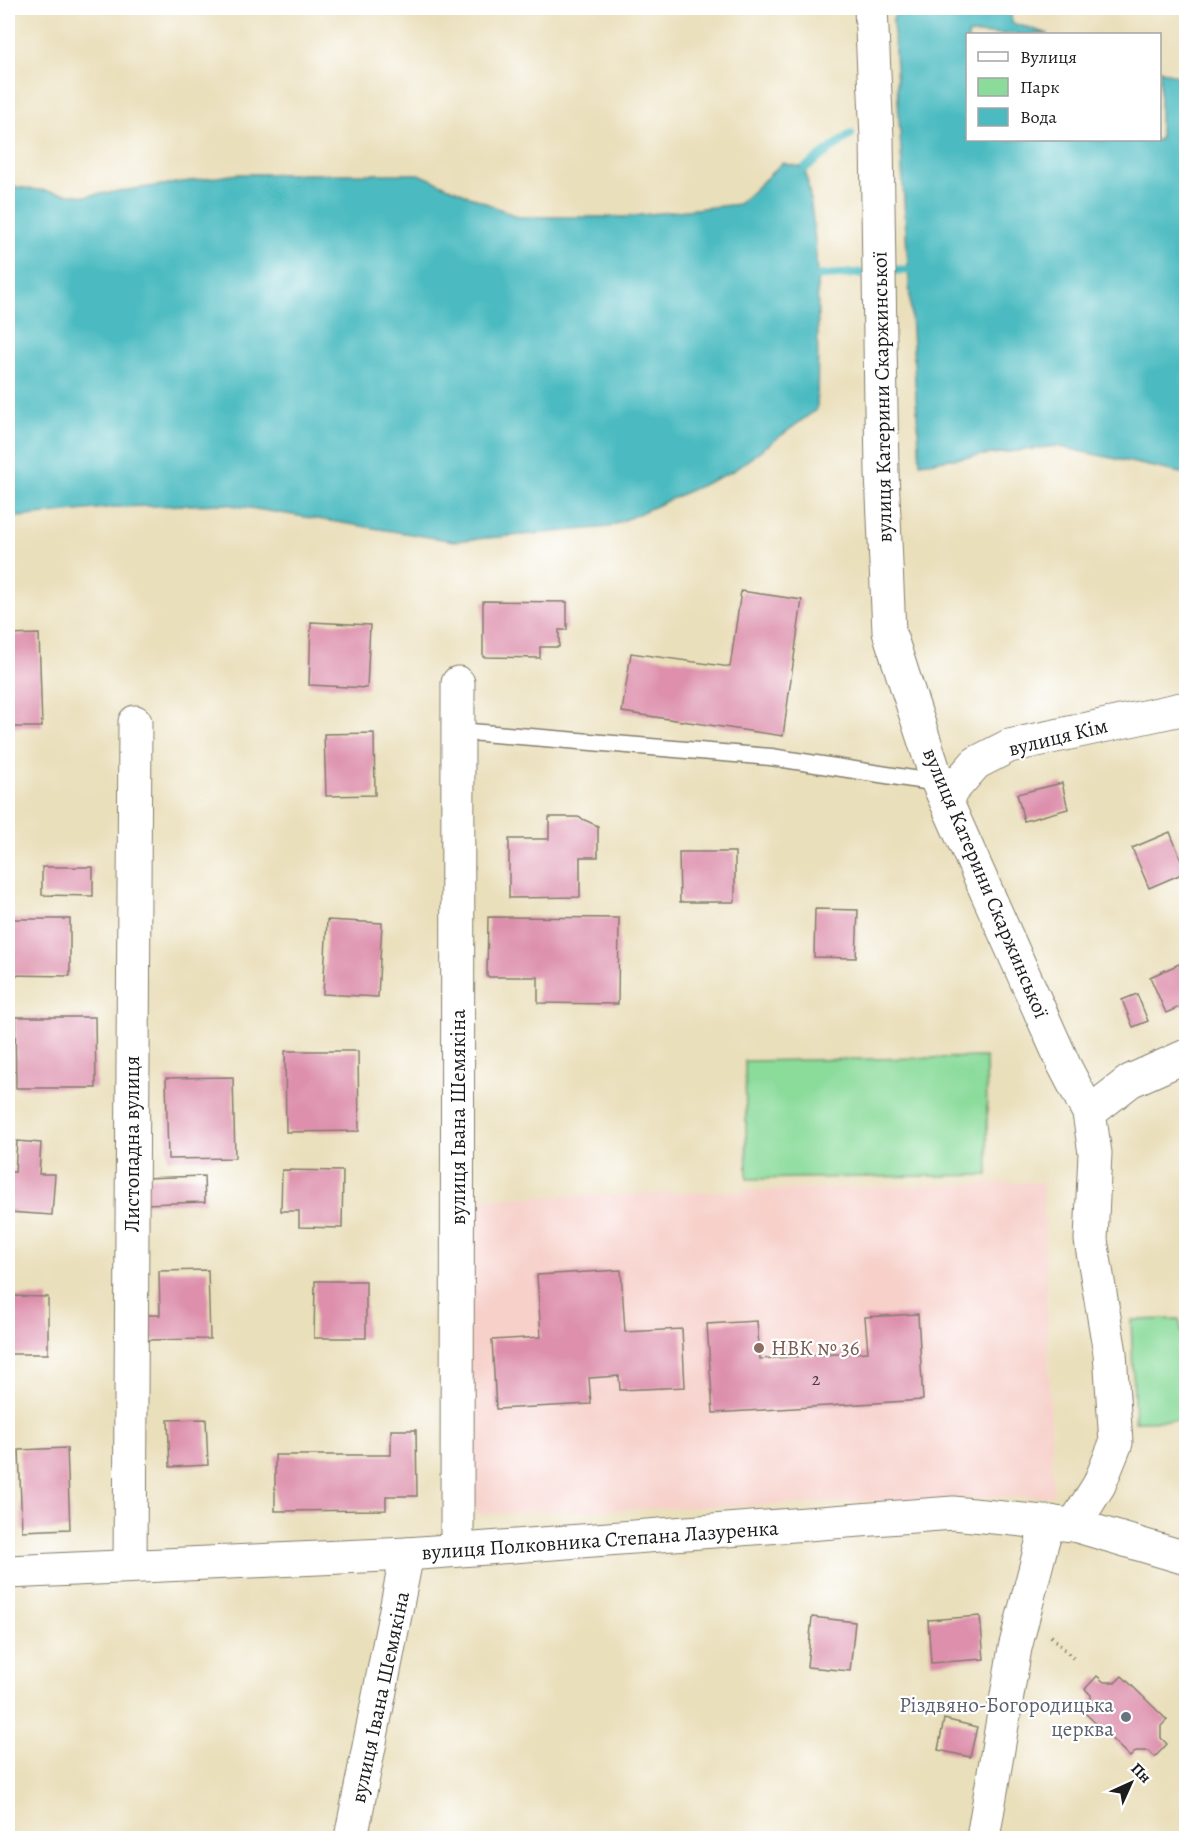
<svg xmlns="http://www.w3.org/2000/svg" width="1194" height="1846" font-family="Alegreya,serif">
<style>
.built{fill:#f7d0ca}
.green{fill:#8bdb9b;stroke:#547c5c;stroke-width:1.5}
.water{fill:#4cbbc1;stroke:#346c6e;stroke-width:1.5}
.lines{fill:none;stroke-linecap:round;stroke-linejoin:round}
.stream{stroke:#4cbbc1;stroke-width:9}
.building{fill:#dd8fab}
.service-casing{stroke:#837e6c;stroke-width:19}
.minor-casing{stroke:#837e6c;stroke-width:35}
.tertiary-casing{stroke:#837e6c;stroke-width:35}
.path{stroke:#837e6c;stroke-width:4;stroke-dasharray:1.5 4.5;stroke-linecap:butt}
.service{stroke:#fff;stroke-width:16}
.minor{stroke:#fff;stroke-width:33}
.tertiary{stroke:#fff;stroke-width:33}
.education-dot{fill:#8d6e63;stroke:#fff;stroke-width:2}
.worship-dot{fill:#6b7280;stroke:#fff;stroke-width:2}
.labels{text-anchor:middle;stroke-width:4.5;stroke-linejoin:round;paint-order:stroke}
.number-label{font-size:18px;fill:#4c3940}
.street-label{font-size:21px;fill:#1c1c1c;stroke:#fff}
.education-label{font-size:21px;fill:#785e54;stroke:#fff;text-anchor:start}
.worship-label{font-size:21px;fill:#5b616d;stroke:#fff;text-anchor:end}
</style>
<rect width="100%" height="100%" fill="#fff"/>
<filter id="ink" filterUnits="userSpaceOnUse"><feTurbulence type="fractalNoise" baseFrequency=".0167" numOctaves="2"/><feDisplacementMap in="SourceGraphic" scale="12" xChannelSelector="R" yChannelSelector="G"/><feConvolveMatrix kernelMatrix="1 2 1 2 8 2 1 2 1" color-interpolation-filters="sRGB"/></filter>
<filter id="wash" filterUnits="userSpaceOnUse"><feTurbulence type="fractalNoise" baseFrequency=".008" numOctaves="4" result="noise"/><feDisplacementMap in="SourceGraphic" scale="24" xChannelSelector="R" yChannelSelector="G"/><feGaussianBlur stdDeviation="1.35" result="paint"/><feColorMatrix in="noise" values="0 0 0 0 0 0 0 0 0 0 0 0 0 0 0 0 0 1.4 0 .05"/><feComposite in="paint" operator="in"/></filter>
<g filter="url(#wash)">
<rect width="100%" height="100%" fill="#eadfbb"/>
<!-- built -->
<path class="built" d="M1043,1182L1053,1496L476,1514L465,1199Z"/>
<!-- green -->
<g class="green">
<path d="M986,1057L988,1175L747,1179L745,1061Z"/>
<path d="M1179,1319L1186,1357V1420L1135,1421L1131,1320Z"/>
</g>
<!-- water -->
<g class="water">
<path d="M900,8H1010L1012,23L1049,34H968V140H1160V70L1186,79V474L1056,446L920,463L893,19Z"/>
<path d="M782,163L805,168C821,248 818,328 817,409L733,471L609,527L454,541L225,504L115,507L8,518V186L86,196L238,174H419L518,217H625L739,204Z"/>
</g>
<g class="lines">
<!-- stream -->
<g class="stream">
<path d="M805,168L851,134"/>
<path d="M896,270H907"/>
<path d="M819,276L862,273"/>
</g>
</g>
<g id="blocks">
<!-- building -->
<g class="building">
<path d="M741,591L802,600L783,736L622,712L631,653L730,667Z"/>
<path d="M483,601L567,602V630H559V647H540V658L483,657Z"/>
<path d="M311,622L370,625L367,688L309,685Z"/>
<path d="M39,634L42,727H11V735H8V635Z"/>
<path d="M374,733L375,795L326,796L324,734Z"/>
<path d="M1062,783L1068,809L1024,821L1017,794Z"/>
<path d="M549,817H578L598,826V857H580V897L509,898V839H549Z"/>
<path d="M1170,832L1186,872L1149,888L1132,848Z"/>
<path d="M679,852H735V902H680Z"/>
<path d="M42,867H93V896L42,895Z"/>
<path d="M815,909L858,910L856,958L814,957Z"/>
<path d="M488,917L619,918L618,1004L538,1003V977H487Z"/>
<path d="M8,919H70V976L8,975Z"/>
<path d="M327,920L382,923L378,997L323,994Z"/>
<path d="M1186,961V1004L1166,1013L1150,977Z"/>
<path d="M1137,994L1148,1021L1133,1027L1122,1000Z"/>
<path d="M15,1017H95L96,1088H16Z"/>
<path d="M285,1051H358L359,1131L286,1132Z"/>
<path d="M233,1077L235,1158L168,1159L166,1078Z"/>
<path d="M17,1141L41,1143L39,1174H55L52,1215L8,1212V1172H15Z"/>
<path d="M282,1170L343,1171L342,1228L299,1227V1211H281Z"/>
<path d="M204,1176L205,1202L144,1204L143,1178Z"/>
<path d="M208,1270L210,1339L145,1340L144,1315H160L159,1271Z"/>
<path d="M621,1270L625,1332L682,1329L685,1387L620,1390L619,1376L589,1378L591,1404L496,1409L492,1340L541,1337L537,1275Z"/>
<path d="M315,1281H366V1338H314Z"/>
<path d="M8,1296L48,1297V1354H8Z"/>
<path d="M918,1314L923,1400L713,1413L707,1324L757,1321L760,1359L868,1352L865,1317Z"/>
<path d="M206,1419L208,1465L170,1467L168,1420Z"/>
<path d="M391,1430H416L417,1496H386V1510L275,1511V1455H391Z"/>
<path d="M67,1448L70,1529L22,1531L19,1450Z"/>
<path d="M980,1616L984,1659L931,1663L928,1620Z"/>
<path d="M812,1617L855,1622L850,1671L807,1667Z"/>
<path d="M1097,1676L1104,1682H1116L1122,1676L1167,1720L1161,1726V1738L1167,1744L1155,1757L1149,1751H1136L1130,1757L1085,1713L1091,1707V1695L1085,1689Z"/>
<path d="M944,1719L977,1727L970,1757L938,1750Z"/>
</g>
</g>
</g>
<g filter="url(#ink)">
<use href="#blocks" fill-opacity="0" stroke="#837e6c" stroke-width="1.5"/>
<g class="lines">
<defs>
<path id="service" d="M458,731L771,757L938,783"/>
<g id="minor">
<path d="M871,8L877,138L882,473L889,632L938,783L1064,1065L1089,1113L1095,1153L1091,1240L1110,1353L1116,1443L1099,1485L1074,1525"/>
<path d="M946,797L976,763L1009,746L1186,708"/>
<path d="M1089,1113L1130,1081L1186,1056"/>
<path d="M457,1550L458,683"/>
<path d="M130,1566L135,722"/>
<path d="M351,1838L407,1554"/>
<path d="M983,1838L1015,1648L1043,1539L1051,1522"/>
</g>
<path id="tertiary" d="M8,1572L407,1554L953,1513L1074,1525L1186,1558"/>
</defs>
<!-- service casing -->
<use href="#service" class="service-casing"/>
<!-- minor casing -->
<use href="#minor" class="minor-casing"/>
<!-- tertiary casing -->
<use href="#tertiary" class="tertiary-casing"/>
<!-- path -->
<path class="path" d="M1051,1636L1073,1658"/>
<!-- service -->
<use href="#service" class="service"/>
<!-- minor -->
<use href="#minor" class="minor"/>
<!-- tertiary -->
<use href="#tertiary" class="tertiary"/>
</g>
</g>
<!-- markers -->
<circle class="education-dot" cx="759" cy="1348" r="6"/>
<circle class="worship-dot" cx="1126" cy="1717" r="6"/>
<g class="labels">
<!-- number labels -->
<g class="number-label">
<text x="816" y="1385">2</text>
</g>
<!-- street labels -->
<g class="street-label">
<text transform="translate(882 397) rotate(-91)" y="7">вулиця Катерини Скаржинської</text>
<text transform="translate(1058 737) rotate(-14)" y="7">вулиця Кім</text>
<text transform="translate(986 883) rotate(67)" y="7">вулиця Катерини Скаржинської</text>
<text transform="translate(458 1117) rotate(-90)" y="7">вулиця Івана Шемякіна</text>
<text transform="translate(132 1144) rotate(-90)" y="7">Листопадна вулиця</text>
<text transform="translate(600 1540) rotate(-4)" y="7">вулиця Полковника Степана Лазуренка</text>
<text transform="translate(380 1697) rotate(-78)" y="7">вулиця Івана Шемякіна</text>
</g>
<!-- education labels -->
<g class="education-label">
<text x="771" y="1355">НВК № 36</text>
</g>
<!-- worship labels -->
<g class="worship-label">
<text x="1114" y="1712">Різдвяно-Богородицька<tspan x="1114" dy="24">церква</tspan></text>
</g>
</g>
<!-- margin -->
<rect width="1194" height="1846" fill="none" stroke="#fff" stroke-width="30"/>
<!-- legend -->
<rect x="966" y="33" width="195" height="108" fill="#ffffff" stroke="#a4a4a4" stroke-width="1.5"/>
<rect x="978" y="52" width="30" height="9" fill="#ffffff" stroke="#a4a4a4" stroke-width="1.5"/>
<text x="1020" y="63" font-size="18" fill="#1c1c1c">Вулиця</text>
<rect x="978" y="78" width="30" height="18" fill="#8bdb9b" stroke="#a4a4a4" stroke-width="1.5"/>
<text x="1020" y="93" font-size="18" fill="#1c1c1c">Парк</text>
<rect x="978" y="108" width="30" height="18" fill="#4cbbc1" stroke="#a4a4a4" stroke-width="1.5"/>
<text x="1020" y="123" font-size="18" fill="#1c1c1c">Вода</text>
<!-- north arrow -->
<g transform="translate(1131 1783) rotate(45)" stroke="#ffffff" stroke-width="4.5" paint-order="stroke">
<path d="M0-4.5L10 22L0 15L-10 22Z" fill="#1c1c1c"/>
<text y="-9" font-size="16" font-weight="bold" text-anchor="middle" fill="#1c1c1c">Пн</text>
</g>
</svg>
